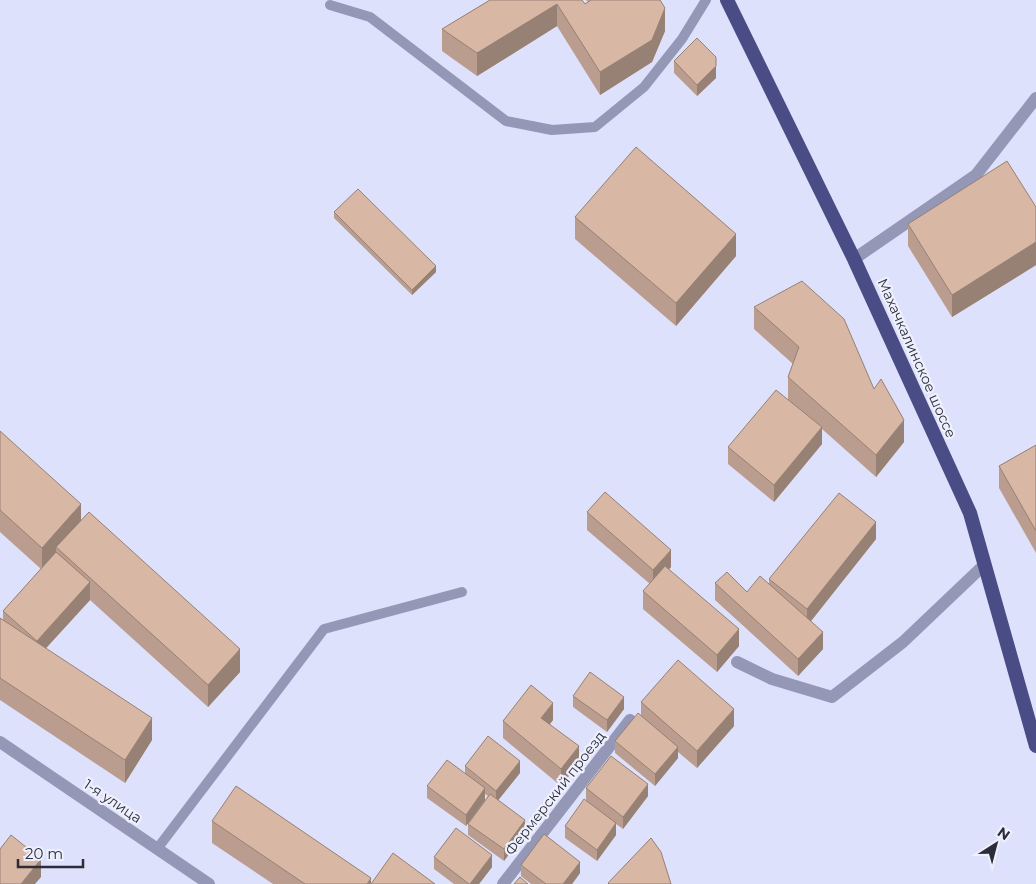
<svg xmlns="http://www.w3.org/2000/svg" width="1036" height="884" font-family="Montserrat,sans-serif">
<style>
.lines{fill:none;stroke-linecap:round;stroke-linejoin:round}
.service{stroke:#9497b6;stroke-width:10}
.minor{stroke:#9497b6;stroke-width:12}
.trunk{stroke:#4a4c85;stroke-width:14}
.wall{fill:#ba9d8e}
.shaded-wall{fill:#978074}
.building{fill:#d8b7a5;stroke:#978074}
.labels{text-anchor:middle;stroke-width:4.5;stroke-linejoin:round;paint-order:stroke}
.street-label{font-size:14px;fill:#2c2d3a;stroke:#eef0fd}
</style>
<rect width="100%" height="100%" fill="#dee1fc"/>
<g class="lines">
<!-- service -->
<g class="service">
<path d="M330,5L370,17L506,121L552,130L595,127L644,87L682,39L706,0"/>
<path d="M157,849L324,629L462,592"/>
</g>
<!-- minor -->
<g class="minor">
<path d="M854,259L976,175L1036,98"/>
<path d="M737,662L772,679L832,697L903,642L984,565"/>
<path d="M0,742L209,884"/>
<path d="M503,884L630,720"/>
</g>
<!-- trunk -->
<path class="trunk" d="M727,0L854,259L970,513L1036,746"/>
</g>
<!-- wall -->
<g class="wall">
<path d="M490,0L585,4L588,2L586,0H660L665,31L652,62L600,95L557,26L477,76L442,51V29Z"/>
<path d="M674,61L716,78L697,96L674,73Z"/>
<path d="M1036,207V265L952,317L908,246V224Z"/>
<path d="M334,212L436,272L412,295L334,218Z"/>
<path d="M575,217L736,256L676,326L575,239Z"/>
<path d="M754,307L874,389L904,442L876,477L822,429V444L774,502L728,464V447L788,399V377L793,364L754,329Z"/>
<path d="M0,431L81,521L240,672L208,707L90,600L46,648L152,740L125,783L0,700V618L3,620V611L41,569L0,532Z"/>
<path d="M1036,445V553L999,488V466Z"/>
<path d="M587,512L671,567L669,569L739,646L717,672L643,609V591L650,584L587,530Z"/>
<path d="M876,539L811,621L823,649L798,676L715,600V583L747,592L769,585V579Z"/>
<path d="M573,696L624,709L607,732L573,707Z"/>
<path d="M641,702L734,726L697,768L678,752V758L655,786L615,753V741L641,716Z"/>
<path d="M553,720L550,724L579,763L561,786L503,738V721Z"/>
<path d="M465,766L520,773L498,800L525,832L504,861L468,835V824L488,796L485,794V800L466,826L427,798V786L465,773Z"/>
<path d="M586,788L648,796L623,829L616,824V835L597,861L565,838V826L586,800Z"/>
<path d="M212,821L371,884H273L212,843Z"/>
<path d="M434,857L492,867L479,884H454L434,869Z"/>
<path d="M521,865L580,873L572,884H531L521,876Z"/>
</g>
<!-- shaded-wall -->
<g class="shaded-wall">
<path d="M557,4V26L477,76V53Z"/>
<path d="M665,8V31L652,62L600,95V72Z"/>
<path d="M716,57V78L697,96V85Z"/>
<path d="M736,234V256L676,326V303Z"/>
<path d="M1036,242V265L952,317V295Z"/>
<path d="M436,266V272L412,295V290Z"/>
<path d="M904,420V442L876,477V455Z"/>
<path d="M822,427V444L774,502V485Z"/>
<path d="M81,504V526L56,547V553L42,570V548Z"/>
<path d="M876,522V539L807,626V609Z"/>
<path d="M671,550V567L653,587V570Z"/>
<path d="M90,582V600L37,658V641Z"/>
<path d="M739,629V646L717,672V655Z"/>
<path d="M823,632V649L798,676V659Z"/>
<path d="M240,649V672L208,707V685Z"/>
<path d="M624,697V709L607,732V720Z"/>
<path d="M553,703V720L541,735V718Z"/>
<path d="M734,709V726L697,768V751Z"/>
<path d="M152,718V740L125,783V760Z"/>
<path d="M579,746V763L561,786V769Z"/>
<path d="M678,747V758L655,786V774Z"/>
<path d="M520,761V773L496,803V791Z"/>
<path d="M648,784V796L623,829V817Z"/>
<path d="M485,788V800L466,826V815Z"/>
<path d="M525,820V832L504,861V849Z"/>
<path d="M616,823V835L597,861V850Z"/>
<path d="M492,855V867L479,884H470Z"/>
<path d="M41,859V877L35,884H21Z"/>
<path d="M580,862V873L572,884H563Z"/>
<path d="M371,878V884H367Z"/>
</g>
<!-- building -->
<g class="building">
<path d="M490,0H582L585,4L591,0H660L665,8L652,40L600,72L557,4L477,53L442,29Z"/>
<path d="M697,38L716,57V66L697,85L674,61Z"/>
<path d="M636,147L736,234L676,303L575,217Z"/>
<path d="M1007,161L1036,207V242L952,295L908,224Z"/>
<path d="M358,189L436,266L412,290L334,212Z"/>
<path d="M802,281L844,319L874,389L881,379L904,420L876,455L788,377L799,347L754,307Z"/>
<path d="M776,390L822,427L774,485L728,447Z"/>
<path d="M0,431L81,504L42,548L0,510Z"/>
<path d="M1036,445V531L999,466Z"/>
<path d="M605,492L671,550L653,570L587,512Z"/>
<path d="M839,493L876,522L807,609L769,579Z"/>
<path d="M89,512L240,649L208,685L56,547Z"/>
<path d="M56,552L90,582L37,641L3,611Z"/>
<path d="M665,566L739,629L717,655L643,591Z"/>
<path d="M727,572L747,592L760,576L823,632L798,659L715,583Z"/>
<path d="M0,618L152,718L125,760L0,678Z"/>
<path d="M678,660L734,709L697,751L641,702Z"/>
<path d="M590,672L624,697L607,720L573,696Z"/>
<path d="M531,685L553,703L541,718L579,746L561,769L503,721Z"/>
<path d="M638,713L678,747L655,774L615,741Z"/>
<path d="M488,736L520,761L496,791L465,766Z"/>
<path d="M611,756L648,784L623,817L586,788Z"/>
<path d="M447,760L485,788L466,815L427,786Z"/>
<path d="M236,786L371,878L367,884H305L212,821Z"/>
<path d="M490,794L525,820L504,849L468,824Z"/>
<path d="M584,799L616,823L597,850L565,826Z"/>
<path d="M456,828L492,855L470,884H469L434,857Z"/>
<path d="M544,834L580,862L563,884H546L521,865Z"/>
<path d="M11,835L41,859L21,884H0V849Z"/>
<path d="M651,838L661,852L671,884H609L608,883Z"/>
<path d="M393,853L435,884H371Z"/>
<path d="M520,877L528,884H514Z"/>
</g>
<g class="labels">
<!-- street labels -->
<g class="street-label">
<text transform="translate(917 358) rotate(66)" y="5">Махачкалинское шоссе</text>
<text transform="translate(555 793) rotate(-52)" y="5">Фермерский проезд</text>
<text transform="translate(113 801) rotate(34)" y="5">1-я улица</text>
</g>
</g>
<!-- north arrow -->
<g transform="translate(996 844) rotate(36)" stroke="#eef0fd" stroke-width="4" paint-order="stroke">
<path d="M0-4L9 19L0 12L-9 19Z" fill="#2c2d3a"/>
<text y="-8" font-size="14" font-weight="bold" text-anchor="middle" fill="#2c2d3a">N</text>
</g>
<!-- scale -->
<path d="M18 859v8h65v-8" fill="none" stroke="#2c2d3a" stroke-width="2.5"/>
<text x="25" y="859" font-size="15" fill="#2c2d3a" stroke="#eef0fd" stroke-width="4" paint-order="stroke">20 m</text>
</svg>
